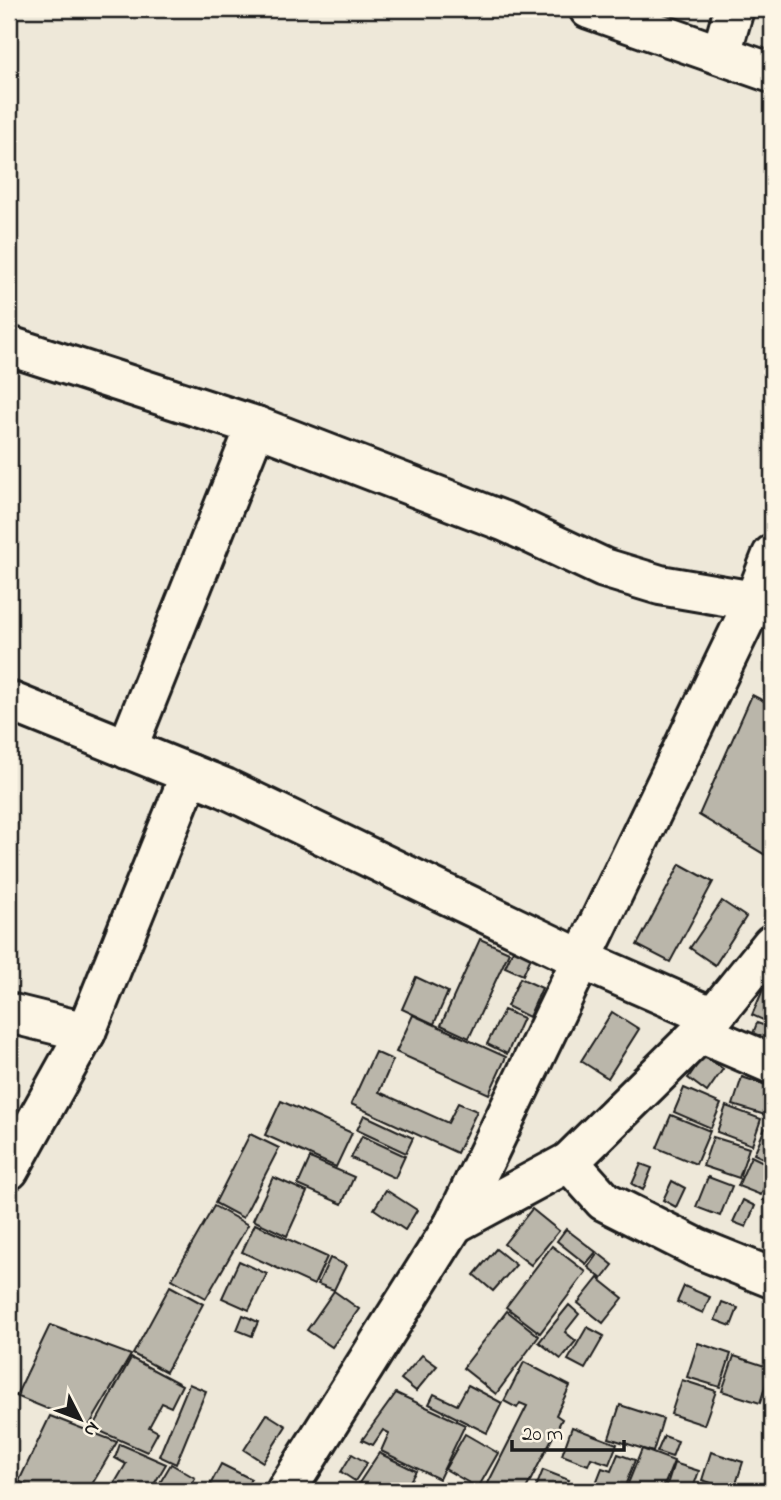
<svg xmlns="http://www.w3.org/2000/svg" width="781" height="1500" font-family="'Indie Flower',sans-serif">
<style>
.building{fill:#bab6aa;stroke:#1c1c1c;stroke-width:2}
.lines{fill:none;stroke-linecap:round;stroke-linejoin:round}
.street-casing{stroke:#1c1c1c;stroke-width:44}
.street{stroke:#fcf5e5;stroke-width:38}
</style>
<rect width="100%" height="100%" fill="#eee8d9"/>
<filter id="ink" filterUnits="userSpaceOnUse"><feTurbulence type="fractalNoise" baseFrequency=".0143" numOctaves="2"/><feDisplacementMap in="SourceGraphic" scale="14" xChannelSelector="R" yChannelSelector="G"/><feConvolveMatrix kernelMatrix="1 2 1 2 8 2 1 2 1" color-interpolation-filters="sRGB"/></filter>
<g filter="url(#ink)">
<!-- building -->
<g class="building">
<path d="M752,695L772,705V859L699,815Z"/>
<path d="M680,864L713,882L670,962L637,945Z"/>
<path d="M722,901L746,917L715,965L690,948Z"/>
<path d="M480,939L509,952L469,1038L441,1025Z"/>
<path d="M517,941L535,949L523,975L505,967Z"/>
<path d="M772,969V1024L752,1015Z"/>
<path d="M416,977L448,992L434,1024L402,1009Z"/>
<path d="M520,978L542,988L529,1017L507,1006Z"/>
<path d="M504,1010L523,1018L507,1054L487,1044Z"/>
<path d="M612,1012L639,1029L608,1078L581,1061Z"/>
<path d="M413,1015L506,1057L489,1094L396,1052Z"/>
<path d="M757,1023L772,1028L768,1045L751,1039Z"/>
<path d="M375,1052L393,1060L379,1092L448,1123L458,1103L477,1111L457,1153L351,1104Z"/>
<path d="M704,1055L723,1069L707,1092L688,1078Z"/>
<path d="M742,1077L772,1087V1095L765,1115L733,1105Z"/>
<path d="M684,1088L721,1104L711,1128L674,1112Z"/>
<path d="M281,1101L352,1133L336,1167L265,1135Z"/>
<path d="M726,1106L761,1119L752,1145L717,1132Z"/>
<path d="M364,1115L413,1138L406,1153L357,1130Z"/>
<path d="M671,1115L710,1131L696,1164L657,1148Z"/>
<path d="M765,1128L772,1131V1162L754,1154Z"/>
<path d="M250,1134L279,1148L243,1218L215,1203Z"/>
<path d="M362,1136L405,1156L395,1178L351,1158Z"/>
<path d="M713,1137L749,1148L739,1178L703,1166Z"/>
<path d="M751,1156L772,1166L761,1195L738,1186Z"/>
<path d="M310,1158L354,1177L342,1204L298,1185Z"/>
<path d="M641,1164L652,1168L643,1190L632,1184Z"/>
<path d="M273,1177L307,1192L287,1236L253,1220Z"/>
<path d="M708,1177L732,1186L720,1216L696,1207Z"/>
<path d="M772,1177V1204L763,1200Z"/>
<path d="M672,1181L685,1188L676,1207L663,1200Z"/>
<path d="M386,1190L417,1210L405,1230L374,1209Z"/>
<path d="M743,1200L755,1206L746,1227L733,1222Z"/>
<path d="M214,1206L248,1225L206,1298L172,1279Z"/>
<path d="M532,1209L559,1231L531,1265L504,1244Z"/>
<path d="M255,1224L327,1257L314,1285L242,1252Z"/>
<path d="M566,1229L596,1252L586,1264L557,1241Z"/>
<path d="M552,1246L586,1272L540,1333L506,1307Z"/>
<path d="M496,1249L516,1265L493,1291L474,1275Z"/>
<path d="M598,1253L613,1265L602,1279L588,1267Z"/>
<path d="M330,1258L346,1265L334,1290L318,1284Z"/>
<path d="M239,1261L267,1274L249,1310L222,1298Z"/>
<path d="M598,1278L623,1298L603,1323L578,1303Z"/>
<path d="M170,1286L203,1304L166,1372L133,1354Z"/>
<path d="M684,1286L710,1297L703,1313L677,1302Z"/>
<path d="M334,1291L359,1309L332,1347L307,1330Z"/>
<path d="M722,1302L738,1308L731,1326L715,1320Z"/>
<path d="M569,1305L579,1314L565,1332L576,1341L561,1359L539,1342Z"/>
<path d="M507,1311L539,1336L496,1394L463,1368Z"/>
<path d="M243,1315L258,1322L252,1336L237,1330Z"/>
<path d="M50,1325L131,1355L89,1426L16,1396Z"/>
<path d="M587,1327L604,1336L585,1369L568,1360Z"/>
<path d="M698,1343L731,1354L720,1387L687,1377Z"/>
<path d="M422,1355L437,1366L416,1391L401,1379Z"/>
<path d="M734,1356L771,1368L760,1403L722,1391Z"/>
<path d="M131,1358L182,1385L171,1407L162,1403L149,1427L158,1432L147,1452L93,1428Z"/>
<path d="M524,1362L570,1386L556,1415L562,1419L525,1491H484L527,1406L520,1403L517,1408L504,1401Z"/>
<path d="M682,1380L716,1391L704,1425L671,1414Z"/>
<path d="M189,1384L206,1391L176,1464L159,1456Z"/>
<path d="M468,1385L502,1403L487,1433L429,1404L434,1394L457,1405Z"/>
<path d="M396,1393L465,1425L439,1479L381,1451L389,1433L383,1430L373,1445L362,1440Z"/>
<path d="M620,1405L663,1419L653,1452L609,1438Z"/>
<path d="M267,1414L286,1426L263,1462L244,1450Z"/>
<path d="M50,1416L117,1442L88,1491H37L19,1481Z"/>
<path d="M572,1427L617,1444L609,1464L591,1458L588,1465L562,1455Z"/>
<path d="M465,1434L498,1453L478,1488L445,1469Z"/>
<path d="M664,1436L678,1441L672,1457L657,1452Z"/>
<path d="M120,1444L166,1464L150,1491H110L126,1464L115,1458Z"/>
<path d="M642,1449L674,1461L662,1491H625Z"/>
<path d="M711,1452L743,1462L734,1490L702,1480Z"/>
<path d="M379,1453L416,1471L404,1491H375L359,1483Z"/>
<path d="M352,1454L367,1463L355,1481L341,1472Z"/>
<path d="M618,1454L635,1460L623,1491H593L602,1468L611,1471Z"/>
<path d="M674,1463L699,1471L692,1491H665Z"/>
<path d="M171,1464L195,1478L187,1491H155Z"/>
<path d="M221,1464L251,1479L244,1491H223L210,1485Z"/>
<path d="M543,1470L569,1480L564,1491L535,1490Z"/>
</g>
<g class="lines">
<defs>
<g id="street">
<path d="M589,9L772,73"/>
<path d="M721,54L734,9"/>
<path d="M9,346L256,426L506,522L604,568L660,585L754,601L772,607"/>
<path d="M9,701L225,788L583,960L713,1017"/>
<path d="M127,749L256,426"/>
<path d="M9,1013L86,1032L190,774"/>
<path d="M700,1033L772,1064"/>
<path d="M569,1162L604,1201L697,1248L772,1278"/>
<path d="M9,1170L86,1032"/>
<path d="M454,1224L569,1162L700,1033L772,944"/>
<path d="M286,1491L454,1224L754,601L772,555"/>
</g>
</defs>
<!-- street casing -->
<use href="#street" class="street-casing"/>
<!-- street -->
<use href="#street" class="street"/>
</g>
</g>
<!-- margin -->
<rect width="781" height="1500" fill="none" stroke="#fcf5e5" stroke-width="35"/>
<rect x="18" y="18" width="746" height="1465" fill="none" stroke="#1c1c1c" stroke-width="2.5" filter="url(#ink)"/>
<!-- north arrow -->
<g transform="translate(80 1419) rotate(132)" stroke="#fcf5e5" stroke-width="5" paint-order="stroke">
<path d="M0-5L12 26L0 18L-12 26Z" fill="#1c1c1c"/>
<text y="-10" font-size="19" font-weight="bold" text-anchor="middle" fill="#1c1c1c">N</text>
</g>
<!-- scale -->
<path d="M512 1440v10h112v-10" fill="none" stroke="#1c1c1c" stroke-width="3.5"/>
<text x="522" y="1440" font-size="21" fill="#1c1c1c" stroke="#fcf5e5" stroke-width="5" paint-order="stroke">20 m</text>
</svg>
